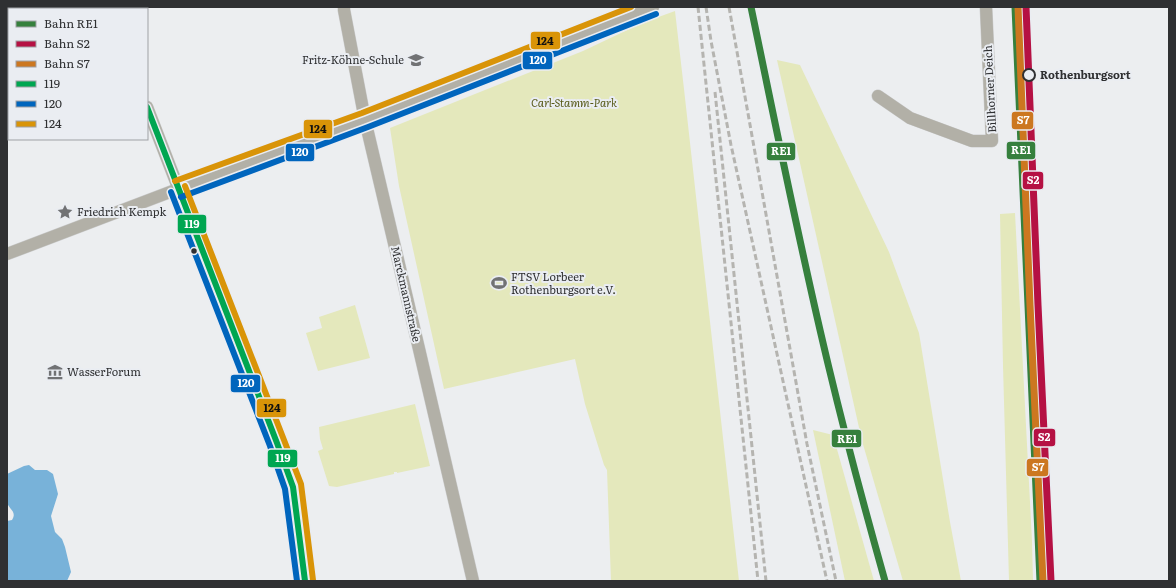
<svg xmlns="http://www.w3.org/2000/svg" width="1176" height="588" font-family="Literata,serif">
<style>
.green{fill:#e4e8bc}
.water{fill:#78b2d9}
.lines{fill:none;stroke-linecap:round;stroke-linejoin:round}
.minor-casing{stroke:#cbcccd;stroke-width:13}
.minor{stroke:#b2b0a7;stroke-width:12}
.rail{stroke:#b5b4b0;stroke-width:3;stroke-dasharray:6 3;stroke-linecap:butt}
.bus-1-casing{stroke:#eaedf2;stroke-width:9}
.bus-2-casing{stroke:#eaedf2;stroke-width:9}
.bus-3-casing{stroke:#eaedf2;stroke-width:9}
.bus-1{stroke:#00a651;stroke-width:6}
.bus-2{stroke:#0065bd;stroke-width:6}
.bus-3{stroke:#d99408;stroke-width:6}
.rail-1-casing{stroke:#eaedf2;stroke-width:10}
.rail-2-casing{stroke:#eaedf2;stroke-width:10}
.rail-3-casing{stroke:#eaedf2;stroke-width:10}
.rail-1{stroke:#36803d;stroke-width:7}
.rail-2{stroke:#b51143;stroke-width:7}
.rail-3{stroke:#cc7720;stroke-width:7}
.stop-dot{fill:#eaedf2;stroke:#2f3032;stroke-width:2}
.bus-dot{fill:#2f3032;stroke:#eaedf2;stroke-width:1.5}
.labels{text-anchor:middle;stroke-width:4;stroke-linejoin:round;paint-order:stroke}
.poi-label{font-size:11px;fill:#2f3032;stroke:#eaedf2;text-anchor:start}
.stop-label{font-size:11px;font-weight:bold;fill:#2f3032;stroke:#eaedf2;text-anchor:start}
.street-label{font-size:11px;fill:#2f3032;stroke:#eaedf2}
.park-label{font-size:11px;font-style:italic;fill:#595b1a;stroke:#eaedf2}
.line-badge{stroke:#eaedf2;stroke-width:1.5}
.badge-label{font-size:11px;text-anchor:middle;font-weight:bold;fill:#fff}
.pale-badge-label{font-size:11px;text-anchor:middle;font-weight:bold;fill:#111}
</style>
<rect width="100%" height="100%" fill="#eceef0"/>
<!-- green -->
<g class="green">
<path d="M675,11L684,89L739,581H611L607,470L604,465L585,404L575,359L444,389L399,186L390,128L583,51L642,23Z"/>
<path d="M777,60L800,65L889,252L919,333L950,522L961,581H903L862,441Z"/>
<path d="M1015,213L1032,541L1033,581H1009L1003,366L1000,214Z"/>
<path d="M355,305L370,358L318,371L306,333L322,328L319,317Z"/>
<path d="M415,404L430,466L397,473V472H394V474L337,487L329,486L318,451L323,449L320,439L319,427Z"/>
<path d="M813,430L833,435L874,581H845Z"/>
</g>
<!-- water -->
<path class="water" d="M29,465L35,470H47L53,474L58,494L51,516L55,532L62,539L65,547L71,572L67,581H7V521L12,520C17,512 10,510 7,503C5,496 7,481 7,474L24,466Z"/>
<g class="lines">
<defs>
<g id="minor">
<path d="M109,7L110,9"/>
<path d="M344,7V10L365,120L419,349L473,581"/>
<path d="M878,96L910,118L972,141H992L986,7"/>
<path d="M147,107L277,443L293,487L305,581"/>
<path d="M7,254L233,168L365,120L653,7"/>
</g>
</defs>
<!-- minor casing -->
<use href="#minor" class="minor-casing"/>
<!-- minor -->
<use href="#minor" class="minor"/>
<!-- rail -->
<g class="rail">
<path d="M698,7L758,581"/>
<path d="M706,7L711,41L731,145L827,581"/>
<path d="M729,7L807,444L836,581"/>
<path d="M715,92L766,581"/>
</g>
<defs>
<path id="bus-1" d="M147,107L277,443L293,487L305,581"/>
<g id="bus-2">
<path d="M171,192L270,446L285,489L297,581"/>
<path d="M181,197L368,127L656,14"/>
</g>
<g id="bus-3">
<path d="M175,181L362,113L631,7"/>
<path d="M185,186L284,440L301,484L313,580"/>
</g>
</defs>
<!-- bus-1 casing -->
<use href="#bus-1" class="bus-1-casing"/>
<!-- bus-2 casing -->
<use href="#bus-2" class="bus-2-casing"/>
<!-- bus-3 casing -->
<use href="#bus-3" class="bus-3-casing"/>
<!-- bus-1 -->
<use href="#bus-1" class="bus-1"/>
<!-- bus-2 -->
<use href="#bus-2" class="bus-2"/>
<!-- bus-3 -->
<use href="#bus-3" class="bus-3"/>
<defs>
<g id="rail-1">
<path d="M751,7C776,127 800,248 829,368C846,439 865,510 885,581"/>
<path d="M1015,7L1040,581"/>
</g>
<path id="rail-2" d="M1026,7L1038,305L1051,581"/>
<path id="rail-3" d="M1018,7L1030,305L1043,581"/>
</defs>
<!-- rail-1 casing -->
<use href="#rail-1" class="rail-1-casing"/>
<!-- rail-2 casing -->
<use href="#rail-2" class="rail-2-casing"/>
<!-- rail-3 casing -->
<use href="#rail-3" class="rail-3-casing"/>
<!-- rail-1 -->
<use href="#rail-1" class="rail-1"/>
<!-- rail-2 -->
<use href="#rail-2" class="rail-2"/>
<!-- rail-3 -->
<use href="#rail-3" class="rail-3"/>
</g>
<!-- icons -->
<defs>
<symbol id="school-bare" viewBox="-9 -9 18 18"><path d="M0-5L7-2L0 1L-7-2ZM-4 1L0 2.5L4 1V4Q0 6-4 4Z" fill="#717274" stroke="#eaedf2" stroke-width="2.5" paint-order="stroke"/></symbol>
<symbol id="sight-bare" viewBox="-9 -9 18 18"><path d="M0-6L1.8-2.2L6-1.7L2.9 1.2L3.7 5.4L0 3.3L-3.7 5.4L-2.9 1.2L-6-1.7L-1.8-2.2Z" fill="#717274" stroke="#eaedf2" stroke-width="2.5" paint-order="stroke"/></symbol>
<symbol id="stadium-bare" viewBox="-9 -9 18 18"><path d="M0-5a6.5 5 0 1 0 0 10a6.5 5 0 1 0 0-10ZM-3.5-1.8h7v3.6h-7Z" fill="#717274" stroke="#eaedf2" stroke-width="2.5" paint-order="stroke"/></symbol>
<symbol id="museum-bare" viewBox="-9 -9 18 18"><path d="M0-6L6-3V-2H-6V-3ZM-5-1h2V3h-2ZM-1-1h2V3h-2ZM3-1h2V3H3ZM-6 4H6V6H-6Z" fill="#717274" stroke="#eaedf2" stroke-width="2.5" paint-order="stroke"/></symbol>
</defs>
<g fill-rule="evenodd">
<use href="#school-bare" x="405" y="49" width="22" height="22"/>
<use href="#sight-bare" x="54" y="201" width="22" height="22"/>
<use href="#stadium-bare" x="488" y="272" width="22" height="22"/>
<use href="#museum-bare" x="44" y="361" width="22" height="22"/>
</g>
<!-- markers -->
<circle class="stop-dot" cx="1029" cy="75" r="6"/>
<circle class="bus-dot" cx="194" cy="251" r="3.5"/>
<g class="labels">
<!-- poi labels -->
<g class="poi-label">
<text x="404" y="64" text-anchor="end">Fritz-Köhne-Schule</text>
<text x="77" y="216">Friedrich Kempk</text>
<text x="511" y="281">FTSV Lorbeer<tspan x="511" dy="13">Rothenburgsort e.V.</tspan></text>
<text x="67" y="376">WasserForum</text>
</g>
<!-- stop labels -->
<g class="stop-label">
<text x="1040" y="79">Rothenburgsort</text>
</g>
<!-- street labels -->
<g class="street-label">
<text transform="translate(990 89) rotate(-93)" y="4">Billhorner Deich</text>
<text transform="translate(406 294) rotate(77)" y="4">Marckmannstraße</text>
</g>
<!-- park labels -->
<g class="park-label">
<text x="574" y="107">Carl-Stamm-Park</text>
</g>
</g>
<g class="line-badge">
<rect x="530" y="31" width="31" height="19" rx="4" fill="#d99408"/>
<rect x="522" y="51" width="31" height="19" rx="4" fill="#0065bd"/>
<rect x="1011" y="111" width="23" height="19" rx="4" fill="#cc7720"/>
<rect x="303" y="119" width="30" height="20" rx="4" fill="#d99408"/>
<rect x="1006" y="141" width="30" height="19" rx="4" fill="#36803d"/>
<rect x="766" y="142" width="30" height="19" rx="4" fill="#36803d"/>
<rect x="285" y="143" width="30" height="19" rx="4" fill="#0065bd"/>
<rect x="1022" y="171" width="22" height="19" rx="4" fill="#b51143"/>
<rect x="177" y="214" width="30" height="20" rx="4" fill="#00a651"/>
<rect x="230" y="374" width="31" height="19" rx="4" fill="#0065bd"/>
<rect x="256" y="398" width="31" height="20" rx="4" fill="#d99408"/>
<rect x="1033" y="428" width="23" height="19" rx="4" fill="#b51143"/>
<rect x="831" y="429" width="31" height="19" rx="4" fill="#36803d"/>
<rect x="267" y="449" width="31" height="19" rx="4" fill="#00a651"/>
<rect x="1026" y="458" width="23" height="19" rx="4" fill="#cc7720"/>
</g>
<g class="badge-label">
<text x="538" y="64">120</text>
<text x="1023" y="124">S7</text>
<text x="1021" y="154">RE1</text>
<text x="781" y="155">RE1</text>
<text x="300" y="156">120</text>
<text x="1033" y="184">S2</text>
<text x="192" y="228">119</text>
<text x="246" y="387">120</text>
<text x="1044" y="441">S2</text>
<text x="847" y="443">RE1</text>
<text x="283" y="462">119</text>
<text x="1038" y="471">S7</text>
</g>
<g class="pale-badge-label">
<text x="545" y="45">124</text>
<text x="318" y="133">124</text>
<text x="272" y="412">124</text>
</g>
<!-- border -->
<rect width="1176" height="588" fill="none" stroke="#2f3032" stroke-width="16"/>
<!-- legend -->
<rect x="8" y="8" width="140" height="132" fill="#eaedf2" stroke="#9fa1a5"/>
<rect x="16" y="21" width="20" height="6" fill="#36803d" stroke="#9fa1a5"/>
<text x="44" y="28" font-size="12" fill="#2f3032">Bahn RE1</text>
<rect x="16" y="41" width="20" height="6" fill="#b51143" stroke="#9fa1a5"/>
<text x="44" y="48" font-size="12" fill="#2f3032">Bahn S2</text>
<rect x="16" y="61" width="20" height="6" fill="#cc7720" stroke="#9fa1a5"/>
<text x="44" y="68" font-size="12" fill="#2f3032">Bahn S7</text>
<rect x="16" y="81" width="20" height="6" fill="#00a651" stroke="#9fa1a5"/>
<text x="44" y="88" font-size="12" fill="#2f3032">119</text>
<rect x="16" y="101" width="20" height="6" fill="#0065bd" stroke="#9fa1a5"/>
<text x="44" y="108" font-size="12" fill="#2f3032">120</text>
<rect x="16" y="121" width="20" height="6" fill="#d99408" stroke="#9fa1a5"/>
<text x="44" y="128" font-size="12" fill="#2f3032">124</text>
</svg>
